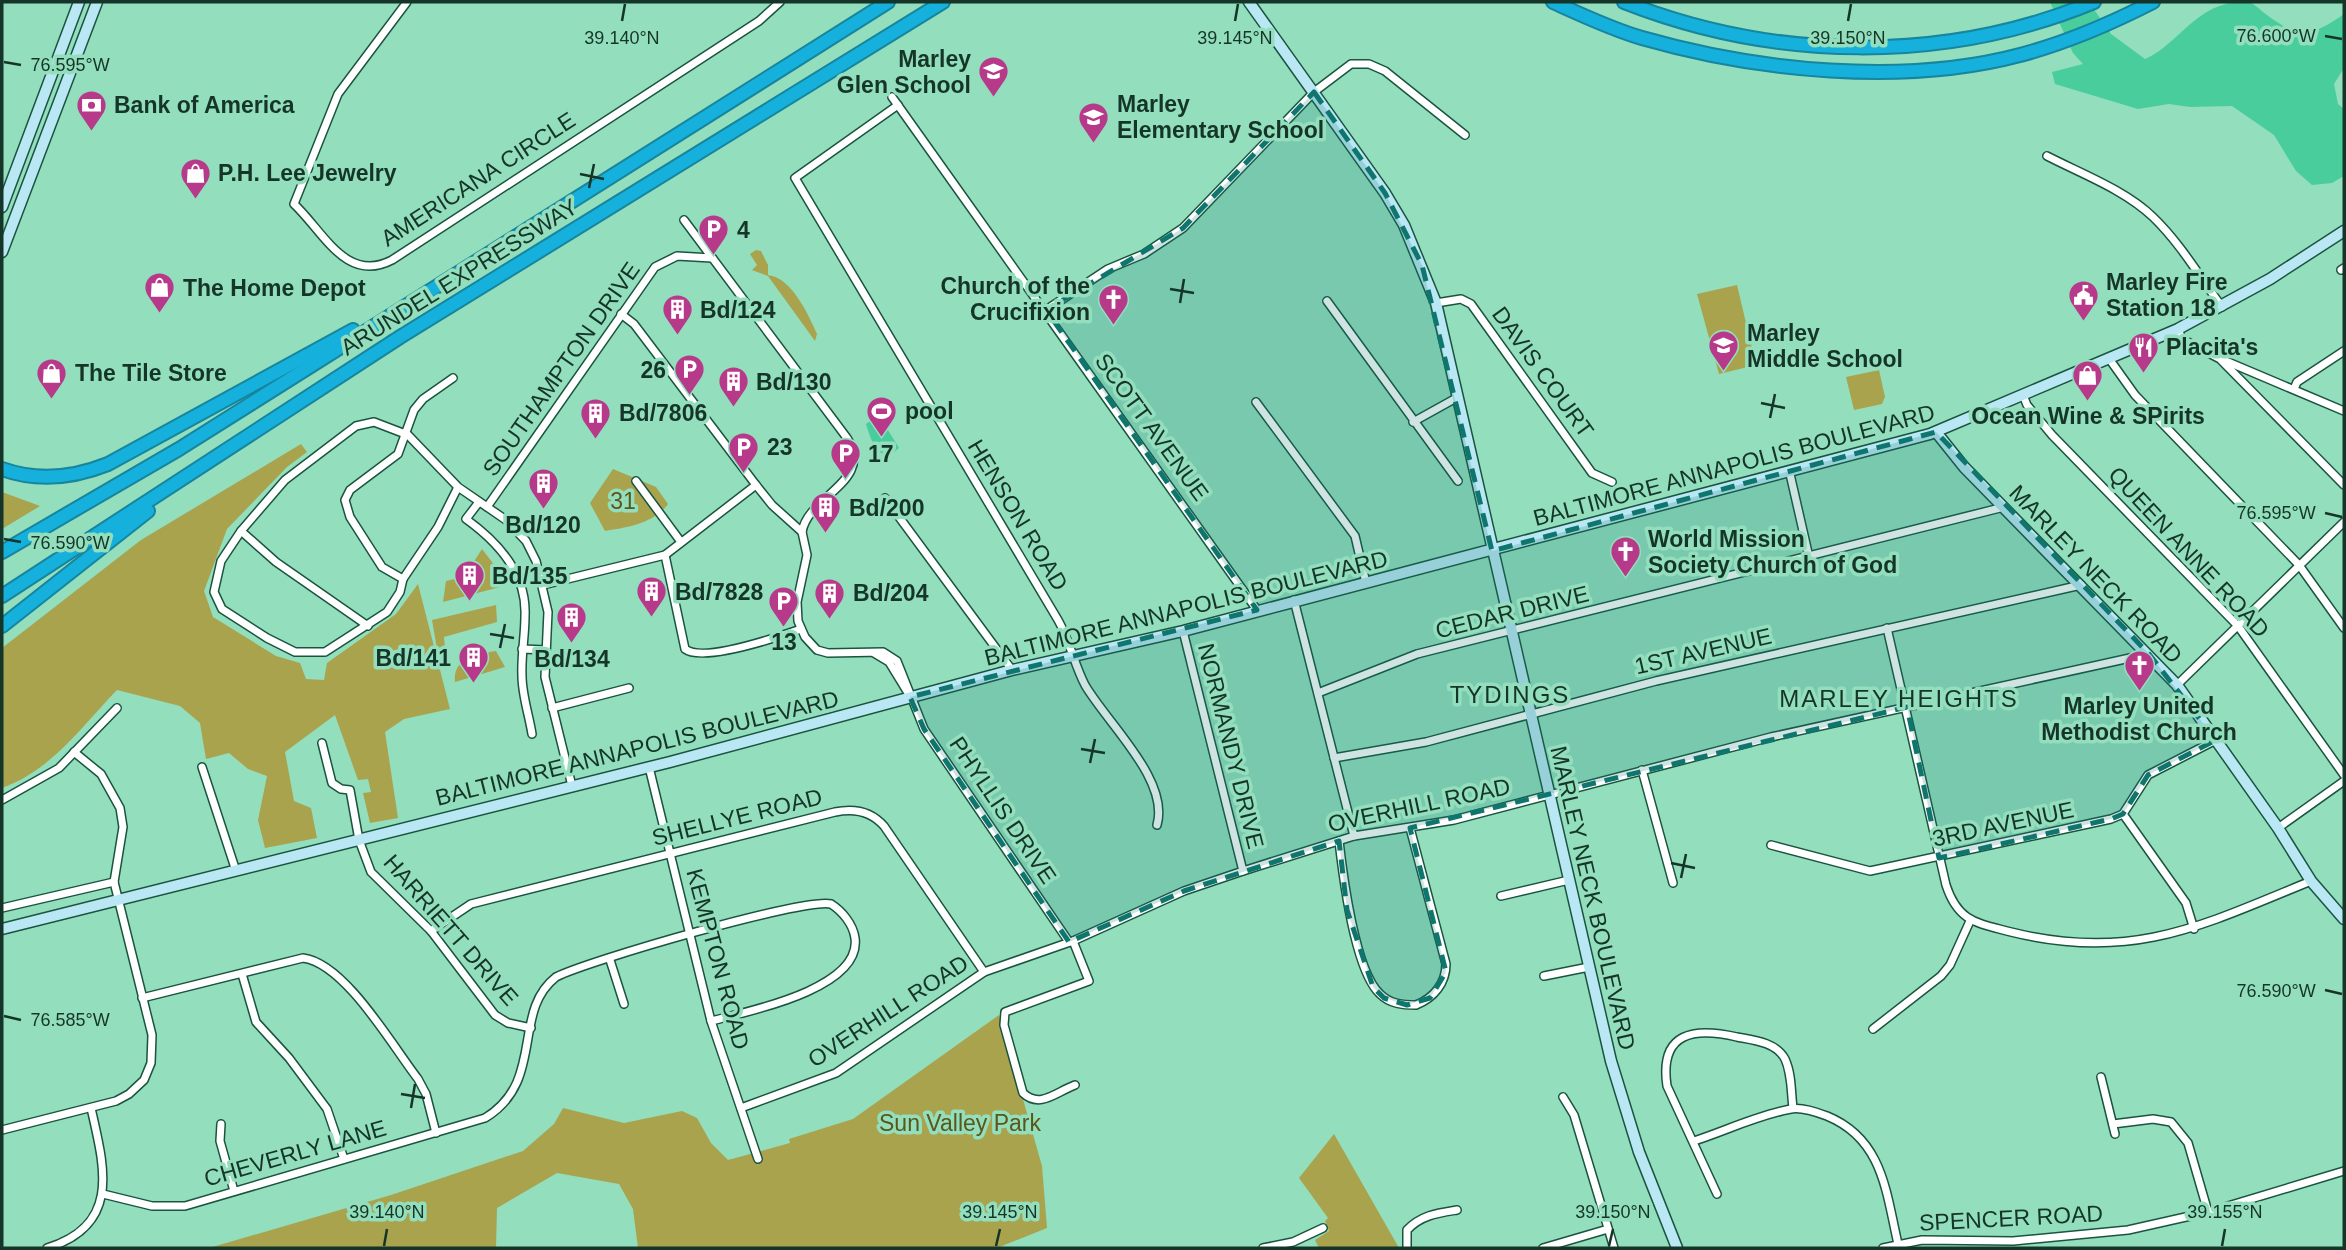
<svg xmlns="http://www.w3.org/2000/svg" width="2346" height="1250" font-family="Arial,sans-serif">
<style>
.green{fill:#a9a34d}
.water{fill:#49cd9d}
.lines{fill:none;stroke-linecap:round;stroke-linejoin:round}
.street-casing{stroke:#1a543f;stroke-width:10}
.secondary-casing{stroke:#1a543f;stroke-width:13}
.highway-casing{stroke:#16859d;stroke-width:16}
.street{stroke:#fff;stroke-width:7}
.secondary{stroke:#b9e7f4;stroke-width:10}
.highway{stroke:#16b0dc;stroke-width:12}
.marked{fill:#0f766e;fill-opacity:0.2;stroke:#0f766e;stroke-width:5;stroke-dasharray:14 9;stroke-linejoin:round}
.ticks{fill:none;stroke:#153528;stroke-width:2.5}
.labels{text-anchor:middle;stroke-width:7;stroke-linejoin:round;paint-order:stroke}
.poi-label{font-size:23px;font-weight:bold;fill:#153528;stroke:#93debd;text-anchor:start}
.street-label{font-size:23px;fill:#153528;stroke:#93debd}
.park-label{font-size:23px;fill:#5b561a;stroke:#93debd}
.neighbourhood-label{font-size:24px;letter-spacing:2px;fill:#153528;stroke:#93debd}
.ticks-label{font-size:18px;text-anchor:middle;fill:#153528;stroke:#93debd;stroke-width:7;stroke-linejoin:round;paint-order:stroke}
</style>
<rect width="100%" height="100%" fill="#93debd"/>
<!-- green -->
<g class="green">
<path d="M756,250L761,251L768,265V275C792,278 808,314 817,334L815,341L768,276L752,270L757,265L750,254Z"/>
<path d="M1737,285L1756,365L1719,374L1697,294Z"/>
<path d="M1879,370L1885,397L1882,404L1854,410L1846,377Z"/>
<path d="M301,444L307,452L287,467L227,529L204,591L213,617L276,656L300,663L306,679L324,680L327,663L396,614L418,584L450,709L404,719L385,732L398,818L370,823L363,793L371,792L368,779L358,780L335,715L285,752L294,801L311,808L317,838L265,848L258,820L267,776L248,769L229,753L206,759L200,723L180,706L117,690C82,726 52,770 2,788V648L141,540Z"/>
<path d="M613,469L656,487L668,504C653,524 628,527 605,531L590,503Z"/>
<path d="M2,492L40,506L2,529Z"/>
<path d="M482,549L499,571L504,586L443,602L446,581L464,577Z"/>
<path d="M496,605L497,622L444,637L445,647L437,649L432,620Z"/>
<path d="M496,651L505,667L455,682C452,658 477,654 496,651Z"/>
<path d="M999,1015L1042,1166L1047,1228L997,1248H638L633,1209L619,1184L557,1173L497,1208L496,1248H209L391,1195L523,1151L554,1124L563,1108L624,1123L682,1111L697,1118L711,1143L728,1160L790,1143L789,1139L853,1119Z"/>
<path d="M1334,1134L1399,1248H1319L1315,1240L1329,1231L1325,1221L1328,1218L1299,1178Z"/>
</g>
<!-- water -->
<g class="water">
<path d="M2050,2H2089L2111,34L2145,59C2180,44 2196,1 2245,2C2253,2 2257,7 2263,12C2296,37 2309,39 2344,14V68L2334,84L2338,104L2344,109V176L2332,183L2312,185L2296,171L2274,135L2232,106L2190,107L2169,104L2138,109L2055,84L2052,72L2083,64L2073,53Z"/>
<path d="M873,419L886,427L899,448L888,457C874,451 870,437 866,424Z"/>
</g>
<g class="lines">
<defs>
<g id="street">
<path d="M407,2L338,94L294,204C323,231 346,284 392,260L759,21L780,2"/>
<path d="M892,97L1257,610"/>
<path d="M898,105L795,178L1058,620C1070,641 1074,664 1085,685C1107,723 1170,780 1157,825"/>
<path d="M2047,156C2082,174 2125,190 2153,217C2180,243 2200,277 2222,307"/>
<path d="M684,220L847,438C875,482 808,495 802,532"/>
<path d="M2341,270L2344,268"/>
<path d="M1327,301L1458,481"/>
<path d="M1436,303L1461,299L1471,304L1592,473L1612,482"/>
<path d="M1046,310L1108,269L1144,254L1183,228L1314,92L1351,64H1369L1385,71L1465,135"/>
<path d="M621,314L634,324L756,485L772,505L802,532L807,555L797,602L798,621L805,637L817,650L828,653L883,652L897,661L924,729L1069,942"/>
<path d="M2178,329L2182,339L2220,359L2344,485"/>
<path d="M2221,359L2344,411"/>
<path d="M2110,360L2135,395L2299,565L2344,628"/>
<path d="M2294,389L2297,382L2344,351"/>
<path d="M2023,395L2027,405L2052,435L2238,626L2344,775"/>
<path d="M1256,402L1355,536L1366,583"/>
<path d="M1413,422L1458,397"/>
<path d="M1790,474L1809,557"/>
<path d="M636,481L681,542"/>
<path d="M458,487L438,527L403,579L400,592L387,612L325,652H295L267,638L222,609L214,592L221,561L241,531L285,480L356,426L374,422L408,435L458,487L506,520L526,541L536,561L548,612L545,677L572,786"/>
<path d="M885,498L1012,670"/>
<path d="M479,502L466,519C498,542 527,574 525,616C525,636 521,656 522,676C522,695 529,715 532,734"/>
<path d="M487,507L655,267L677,256L712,258"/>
<path d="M241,531L276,562L368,626"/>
<path d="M665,555L685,649C703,663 778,637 801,629"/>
<path d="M403,579L382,567L350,517L345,500L350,490L398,454L414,410L423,399L453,378"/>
<path d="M543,585L665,555L756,485"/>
<path d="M1294,600L1354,836"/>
<path d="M1887,628L1946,885C1958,922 1977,923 2011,932C2132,962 2201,926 2311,881"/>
<path d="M1183,631L1243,871"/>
<path d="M522,649L546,650"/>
<path d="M874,653L889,662L908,693"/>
<path d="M2177,685L2344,522"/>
<path d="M1318,693L1417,654L2004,507"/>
<path d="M552,708L629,688"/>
<path d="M322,743L332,783L341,789L350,790L359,840L371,872L431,931L495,1015L508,1023L531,1028"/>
<path d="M1334,758L1426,742L1656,681L2081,585"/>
<path d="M202,767L236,871"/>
<path d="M649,767L711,1021L758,1159"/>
<path d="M1642,770L1673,883"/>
<path d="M2,800L59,768L117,708"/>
<path d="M2123,814L2186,903L2194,929"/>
<path d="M2278,828L2344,781"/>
<path d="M1339,841C1343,876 1355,971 1380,994C1390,1004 1403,1005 1416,1005C1434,998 1446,983 1446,964L1410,828"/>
<path d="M1771,845L1870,871L2111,819L2123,814L2148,775L2216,740"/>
<path d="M1501,896L1569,880"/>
<path d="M2,908L114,882"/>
<path d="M431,931L471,904L835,812C854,808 871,811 884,826L984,972"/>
<path d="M1073,941L1089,981L1005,1012L1004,1025L1023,1093C1040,1109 1056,1092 1075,1085"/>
<path d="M610,960L624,1004"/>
<path d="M242,974L256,1022L289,1058L327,1109L344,1159"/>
<path d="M1544,976L1589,967"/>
<path d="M142,998L303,958C345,963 393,1047 418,1079L426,1094L436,1133"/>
<path d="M1873,1029L1941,976L1950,965L1970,921"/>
<path d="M2101,1077L2115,1134"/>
<path d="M1563,1097L1574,1115L1614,1248"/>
<path d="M741,1108L836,1073L984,972L1073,941L1184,891L1243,871L1354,836L1454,820L1771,737L2148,654"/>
<path d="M221,1124L220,1141L234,1191"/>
<path d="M2113,1124L2153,1119L2171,1122L2188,1143L2208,1212"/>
<path d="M2,1130L116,1101L129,1094L144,1080L151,1063L152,1035L114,882L123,827L120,808L101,774L74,752"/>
<path d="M1694,1141C1725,1131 1758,1115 1791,1109C1802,1107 1816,1112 1827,1116C1883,1139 1886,1192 1898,1244"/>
<path d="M103,1194L152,1206H185L485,1118C546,1081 511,1012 556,977C587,961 803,898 831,904C842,911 853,924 855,938C862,989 746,1012 711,1021"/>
<path d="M1717,1194L1667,1086C1659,1032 1694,1027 1737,1037C1753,1040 1776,1042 1785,1059C1792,1074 1791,1093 1793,1108"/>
<path d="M47,1248C122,1225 104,1166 91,1108"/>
<path d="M1263,1248L1293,1242L1323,1228"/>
<path d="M1407,1248V1230C1421,1215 1438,1213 1457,1210"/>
<path d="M1543,1248L1608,1229"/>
<path d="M1883,1248L1922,1240L2013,1241L2128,1230L2208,1212L2344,1171"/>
</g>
<g id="secondary">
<path d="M1249,2L1385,193L1404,225L1436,303L1611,1061L1639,1152L1677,1248"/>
<path d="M2,207L79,2"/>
<path d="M2,252L97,2"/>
<path d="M1936,432L1964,467L2177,685L2278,828L2311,881L2344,919"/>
<path d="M2,929L670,762L1012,670L1183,631L1930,434L2178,329L2270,279L2344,231"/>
</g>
<g id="highway">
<path d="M1553,2C1582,15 1611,29 1642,38C1757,71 1903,86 2020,55C2066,43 2110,24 2153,2"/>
<path d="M1624,2C1774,61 1944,64 2094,2"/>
<path d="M2,469C38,482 73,478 108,464L353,330"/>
<path d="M2,552L179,449L888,2"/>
<path d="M2,596L400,337L943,2"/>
<path d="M2,626L148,511"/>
</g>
</defs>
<!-- street casing -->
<use href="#street" class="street-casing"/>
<!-- secondary casing -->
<use href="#secondary" class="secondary-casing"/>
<!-- highway casing -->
<use href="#highway" class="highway-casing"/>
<!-- street -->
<use href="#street" class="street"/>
<!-- secondary -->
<use href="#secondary" class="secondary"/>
<!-- highway -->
<use href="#highway" class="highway"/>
</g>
<!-- marked area -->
<path class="marked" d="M1314,92L1385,193L1422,265L1492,551L1936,432L2149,654L2216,740L2148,775L2123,814L2111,819L1939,858L1907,707L1410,828L1446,972L1430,998L1407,1005L1384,998L1373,987L1347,910L1339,841L1184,891L1069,942L924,729L910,697L1257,610L1046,310L1183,228Z"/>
<!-- ticks -->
<path class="ticks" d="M622,21L625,4M1235,21L1238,4M1848,21L1851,4M2325,36L2342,39M4,62L21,65M580,174L604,179M589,188L594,164M1170,289L1194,293M1180,303L1184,279M1761,403L1785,408M1770,418L1775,394M2325,513L2342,517M4,539L21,542M490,634L514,638M500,648L505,624M1081,749L1105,753M1090,763L1095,739M1671,863L1695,868M1681,878L1686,854M2325,990L2342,994M4,1016L21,1020M401,1094L425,1098M411,1108L415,1084M384,1246L387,1229M996,1246L1000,1229M1609,1246L1613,1229M2222,1246L2225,1229"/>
<!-- icons -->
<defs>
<symbol id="school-pin" viewBox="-11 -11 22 30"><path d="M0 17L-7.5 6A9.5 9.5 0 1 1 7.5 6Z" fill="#b73a8a" stroke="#93debd"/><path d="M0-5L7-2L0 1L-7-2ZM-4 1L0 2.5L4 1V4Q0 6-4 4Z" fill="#fff"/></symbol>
<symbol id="bank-pin" viewBox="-11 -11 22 30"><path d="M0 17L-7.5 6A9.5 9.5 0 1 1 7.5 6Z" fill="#b73a8a" stroke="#93debd"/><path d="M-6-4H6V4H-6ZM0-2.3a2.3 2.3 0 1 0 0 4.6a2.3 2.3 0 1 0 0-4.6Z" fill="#fff"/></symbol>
<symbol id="shop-pin" viewBox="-11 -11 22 30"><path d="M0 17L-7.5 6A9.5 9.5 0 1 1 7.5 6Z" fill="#b73a8a" stroke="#93debd"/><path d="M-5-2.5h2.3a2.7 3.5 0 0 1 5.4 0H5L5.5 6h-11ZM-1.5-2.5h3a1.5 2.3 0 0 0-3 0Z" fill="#fff"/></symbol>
<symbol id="parking-pin" viewBox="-11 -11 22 30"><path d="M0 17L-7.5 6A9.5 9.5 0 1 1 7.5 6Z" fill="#b73a8a" stroke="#93debd"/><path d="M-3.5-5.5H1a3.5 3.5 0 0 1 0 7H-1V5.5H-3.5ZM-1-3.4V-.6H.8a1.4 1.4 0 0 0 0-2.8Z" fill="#fff"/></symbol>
<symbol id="civic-pin" viewBox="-11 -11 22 30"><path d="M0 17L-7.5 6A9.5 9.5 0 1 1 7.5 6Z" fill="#b73a8a" stroke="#93debd"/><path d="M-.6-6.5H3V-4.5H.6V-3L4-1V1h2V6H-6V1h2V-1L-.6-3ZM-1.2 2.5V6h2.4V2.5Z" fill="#fff"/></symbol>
<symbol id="church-pin" viewBox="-11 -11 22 30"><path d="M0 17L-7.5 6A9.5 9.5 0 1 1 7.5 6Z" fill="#b73a8a" stroke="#93debd"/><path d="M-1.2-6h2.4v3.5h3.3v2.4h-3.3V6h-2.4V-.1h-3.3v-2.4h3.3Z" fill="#fff"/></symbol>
<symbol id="building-pin" viewBox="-11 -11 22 30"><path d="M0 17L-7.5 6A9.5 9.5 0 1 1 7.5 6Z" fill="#b73a8a" stroke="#93debd"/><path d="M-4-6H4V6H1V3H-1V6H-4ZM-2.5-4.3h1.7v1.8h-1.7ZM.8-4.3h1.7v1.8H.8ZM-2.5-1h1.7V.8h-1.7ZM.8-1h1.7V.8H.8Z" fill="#fff"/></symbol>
<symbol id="restaurant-pin" viewBox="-11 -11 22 30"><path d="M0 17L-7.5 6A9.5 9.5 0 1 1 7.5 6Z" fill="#b73a8a" stroke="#93debd"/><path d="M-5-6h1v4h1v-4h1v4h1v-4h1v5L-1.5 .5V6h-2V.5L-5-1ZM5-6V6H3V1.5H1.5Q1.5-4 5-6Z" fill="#fff"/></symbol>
<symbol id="stadium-pin" viewBox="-11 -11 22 30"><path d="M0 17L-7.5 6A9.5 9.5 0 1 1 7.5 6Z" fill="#b73a8a" stroke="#93debd"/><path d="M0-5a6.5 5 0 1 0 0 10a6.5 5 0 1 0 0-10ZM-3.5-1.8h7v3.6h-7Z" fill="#fff"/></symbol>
</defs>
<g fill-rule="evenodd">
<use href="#school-pin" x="976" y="54" width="35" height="47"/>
<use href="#bank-pin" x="74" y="88" width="35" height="47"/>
<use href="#school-pin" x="1076" y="100" width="35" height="47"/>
<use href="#shop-pin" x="178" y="156" width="35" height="47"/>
<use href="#parking-pin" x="696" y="212" width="35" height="47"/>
<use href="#shop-pin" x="142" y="270" width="35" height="47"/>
<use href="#civic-pin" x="2066" y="278" width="35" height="47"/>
<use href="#church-pin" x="1096" y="282" width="35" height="47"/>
<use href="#building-pin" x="660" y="292" width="35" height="47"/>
<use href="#school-pin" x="1706" y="328" width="35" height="47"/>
<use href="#restaurant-pin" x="2126" y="330" width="35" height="47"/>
<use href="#parking-pin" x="672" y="352" width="35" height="47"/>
<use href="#shop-pin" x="34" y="356" width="35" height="47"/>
<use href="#shop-pin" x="2070" y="358" width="35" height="47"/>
<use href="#building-pin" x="716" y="364" width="35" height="47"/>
<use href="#stadium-pin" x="864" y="394" width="35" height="47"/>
<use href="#building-pin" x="578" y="396" width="35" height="47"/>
<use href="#parking-pin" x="726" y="430" width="35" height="47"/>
<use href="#parking-pin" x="828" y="436" width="35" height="47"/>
<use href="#building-pin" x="526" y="466" width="35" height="47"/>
<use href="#building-pin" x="808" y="490" width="35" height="47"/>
<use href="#church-pin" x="1608" y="534" width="35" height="47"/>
<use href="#building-pin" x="452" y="558" width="35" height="47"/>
<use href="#building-pin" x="634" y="574" width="35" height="47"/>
<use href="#building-pin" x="812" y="576" width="35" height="47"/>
<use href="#parking-pin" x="766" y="584" width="35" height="47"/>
<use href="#building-pin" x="554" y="600" width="35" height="47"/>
<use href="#building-pin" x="456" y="640" width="35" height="47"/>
<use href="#church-pin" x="2122" y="648" width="35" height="47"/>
</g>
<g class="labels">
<!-- poi labels -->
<g class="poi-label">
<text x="971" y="67" text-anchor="end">Marley<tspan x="971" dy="26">Glen School</tspan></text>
<text x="1117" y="112">Marley<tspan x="1117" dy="26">Elementary School</tspan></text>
<text x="114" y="113">Bank of America</text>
<text x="218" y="181">P.H. Lee Jewelry</text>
<text x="737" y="238">4</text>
<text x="2106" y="290">Marley Fire<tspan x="2106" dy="26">Station 18</tspan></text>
<text x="1090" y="294" text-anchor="end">Church of the<tspan x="1090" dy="26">Crucifixion</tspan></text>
<text x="183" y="296">The Home Depot</text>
<text x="700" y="318">Bd/124</text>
<text x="1747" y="341">Marley<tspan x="1747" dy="26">Middle School</tspan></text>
<text x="2166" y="355">Placita's</text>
<text x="666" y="378" text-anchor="end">26</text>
<text x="75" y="381">The Tile Store</text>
<text x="756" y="390">Bd/130</text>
<text x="905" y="419">pool</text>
<text x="619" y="421">Bd/7806</text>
<text x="2088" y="424" text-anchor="middle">Ocean Wine &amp; SPirits</text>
<text x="767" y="455">23</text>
<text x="868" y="462">17</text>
<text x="849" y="516">Bd/200</text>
<text x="543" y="533" text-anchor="middle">Bd/120</text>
<text x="1648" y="547">World Mission<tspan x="1648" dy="26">Society Church of God</tspan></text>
<text x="492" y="584">Bd/135</text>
<text x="675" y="600">Bd/7828</text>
<text x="853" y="601">Bd/204</text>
<text x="784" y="650" text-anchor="middle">13</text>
<text x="451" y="666" text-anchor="end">Bd/141</text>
<text x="572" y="667" text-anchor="middle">Bd/134</text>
<text x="2139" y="714" text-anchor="middle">Marley United<tspan x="2139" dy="26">Methodist Church</tspan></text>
</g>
<!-- street labels -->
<g class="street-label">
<text transform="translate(478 179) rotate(-33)" y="8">AMERICANA CIRCLE</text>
<text transform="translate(459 277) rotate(-32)" y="8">ARUNDEL EXPRESSWAY</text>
<text transform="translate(561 369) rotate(-55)" y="8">SOUTHAMPTON DRIVE</text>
<text transform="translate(1543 372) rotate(54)" y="8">DAVIS COURT</text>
<text transform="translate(1152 427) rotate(54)" y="8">SCOTT AVENUE</text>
<text transform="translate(1734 465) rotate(-15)" y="8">BALTIMORE ANNAPOLIS BOULEVARD</text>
<text transform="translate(1018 515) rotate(59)" y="8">HENSON ROAD</text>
<text transform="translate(2189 552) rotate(47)" y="8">QUEEN ANNE ROAD</text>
<text transform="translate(2096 574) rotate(46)" y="8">MARLEY NECK ROAD</text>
<text transform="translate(1186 608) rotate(-14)" y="8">BALTIMORE ANNAPOLIS BOULEVARD</text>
<text transform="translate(1512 612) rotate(-14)" y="8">CEDAR DRIVE</text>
<text transform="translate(1703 651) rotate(-13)" y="8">1ST AVENUE</text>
<text transform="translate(1231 746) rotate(76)" y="8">NORMANDY DRIVE</text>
<text transform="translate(637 748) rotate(-14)" y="8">BALTIMORE ANNAPOLIS BOULEVARD</text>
<text transform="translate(1419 805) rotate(-12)" y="8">OVERHILL ROAD</text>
<text transform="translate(1003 810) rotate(56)" y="8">PHYLLIS DRIVE</text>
<text transform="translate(737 817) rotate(-14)" y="8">SHELLYE ROAD</text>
<text transform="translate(2003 824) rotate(-12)" y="8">3RD AVENUE</text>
<text transform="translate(1593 898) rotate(77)" y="8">MARLEY NECK BOULEVARD</text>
<text transform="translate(451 930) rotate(49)" y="8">HARRIETT DRIVE</text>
<text transform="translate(718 959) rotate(75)" y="8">KEMPTON ROAD</text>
<text transform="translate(888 1011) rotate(-33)" y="8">OVERHILL ROAD</text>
<text transform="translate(295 1153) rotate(-16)" y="8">CHEVERLY LANE</text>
<text transform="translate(2011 1218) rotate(-3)" y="8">SPENCER ROAD</text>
</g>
<!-- park labels -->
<g class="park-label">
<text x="623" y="509">31</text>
<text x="960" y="1131">Sun Valley Park</text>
</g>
<!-- neighbourhood labels -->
<g class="neighbourhood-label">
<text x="1510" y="703">TYDINGS</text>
<text x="1899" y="707">MARLEY HEIGHTS</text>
</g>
</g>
<g class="ticks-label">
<text x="2276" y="42">76.600°W</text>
<text x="622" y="44">39.140°N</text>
<text x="1235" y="44">39.145°N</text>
<text x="1848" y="44">39.150°N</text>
<text x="70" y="71">76.595°W</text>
<text x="2276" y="519">76.595°W</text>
<text x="70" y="549">76.590°W</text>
<text x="2276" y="997">76.590°W</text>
<text x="70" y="1026">76.585°W</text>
<text x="387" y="1218">39.140°N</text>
<text x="1000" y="1218">39.145°N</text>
<text x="1613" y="1218">39.150°N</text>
<text x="2225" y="1218">39.155°N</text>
</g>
<!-- border -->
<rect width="2346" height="1250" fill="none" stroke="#153528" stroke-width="7"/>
</svg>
